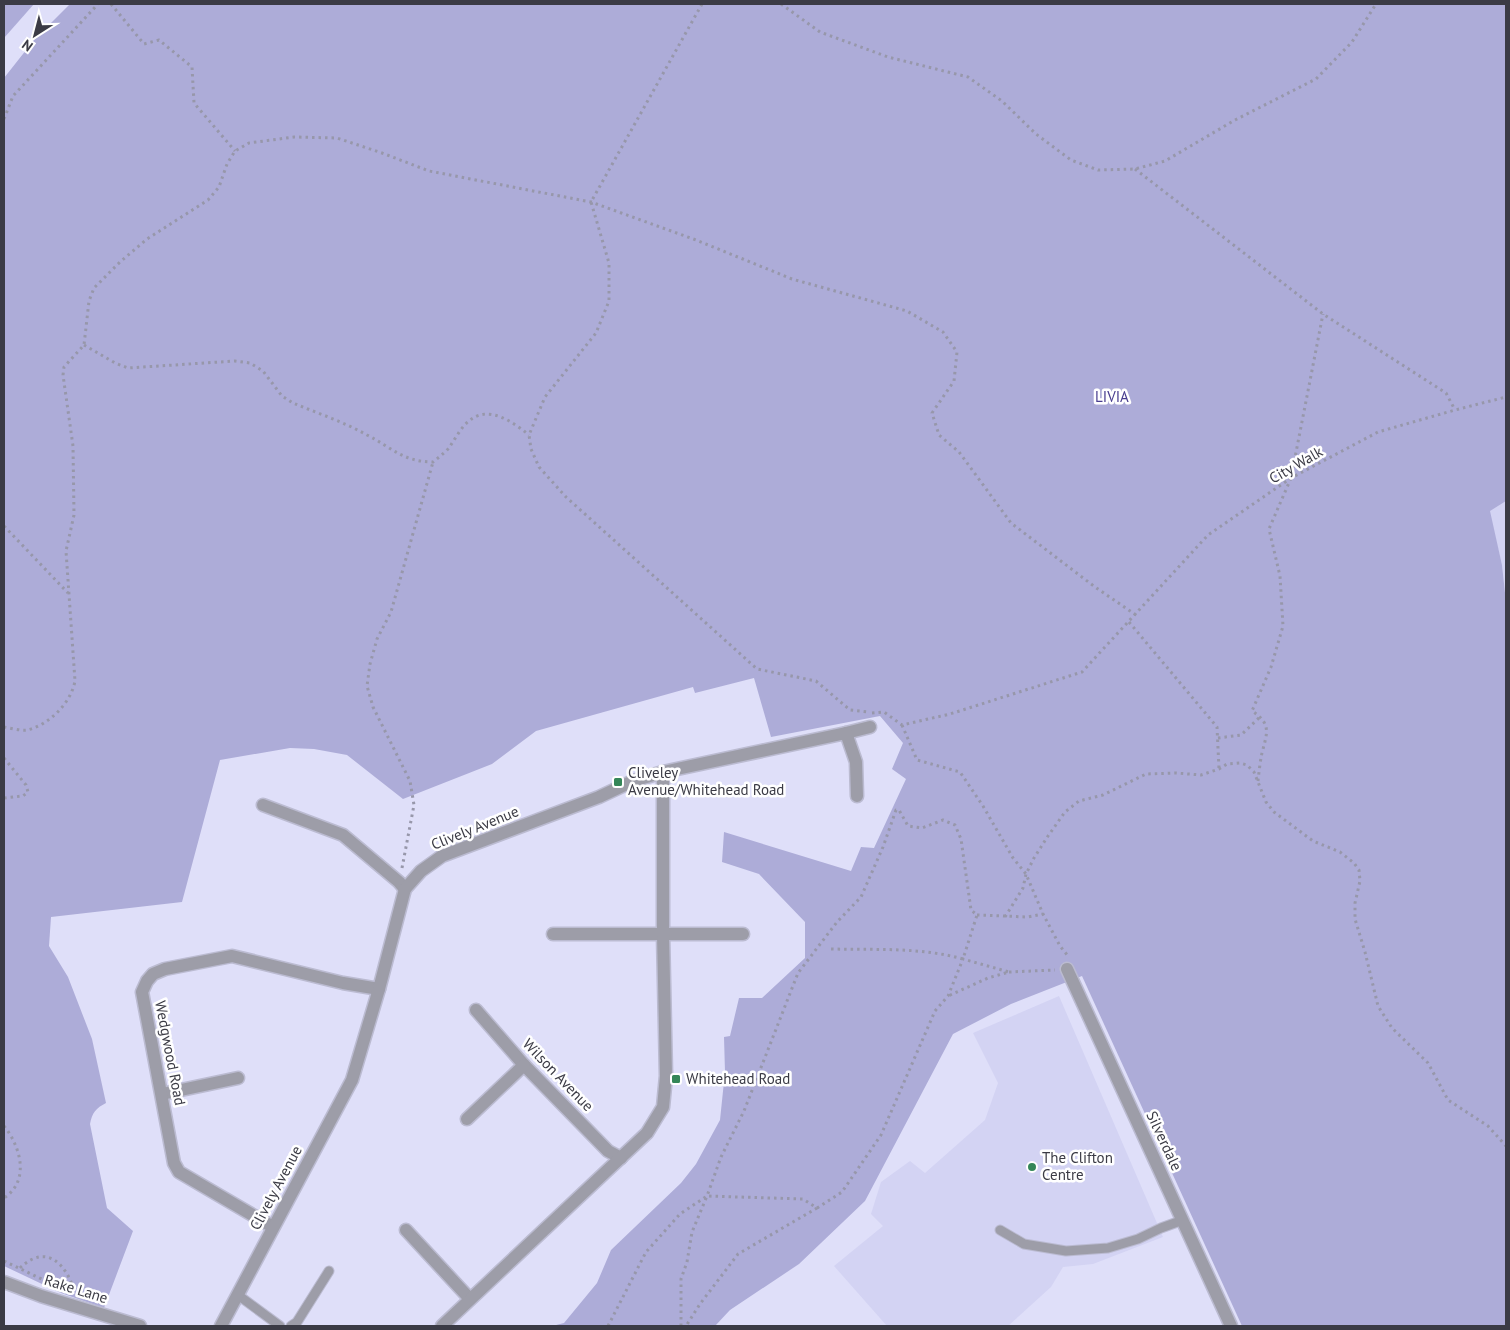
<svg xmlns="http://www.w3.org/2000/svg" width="1510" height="1330" font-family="'PT Sans',sans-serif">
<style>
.built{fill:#d3d3f3}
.green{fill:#adacd8}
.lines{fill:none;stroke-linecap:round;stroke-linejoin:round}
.service-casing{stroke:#bbbbd1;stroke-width:11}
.minor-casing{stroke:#bbbbd1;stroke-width:15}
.path{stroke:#9797aa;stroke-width:3;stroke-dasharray:2.5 4;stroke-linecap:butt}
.service{stroke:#9d9da8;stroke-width:9}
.minor{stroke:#9d9da8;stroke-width:12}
.poi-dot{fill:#348658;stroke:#fff;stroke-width:2}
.labels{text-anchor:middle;stroke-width:5;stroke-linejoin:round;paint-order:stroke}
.park-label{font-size:15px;fill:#483d8f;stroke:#fff}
.street-label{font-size:15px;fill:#3b3b45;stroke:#fff}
.poi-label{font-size:15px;fill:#3b3b45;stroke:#fff;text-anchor:start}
</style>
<rect width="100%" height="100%" fill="#dfdff9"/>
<!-- built -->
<g class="built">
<path d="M1506,501V601L1502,565L1489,511Z"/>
<path d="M1059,996L1163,1237L1093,1264L1063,1267L1051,1287L1008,1326H887L834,1266L883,1226L871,1214L881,1182L910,1161L925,1173L985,1120L998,1083L973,1033Z"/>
</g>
<!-- green -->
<g class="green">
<path d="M4,4H34L4,38Z"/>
<path d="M70,4H1506V501L1490,511L1502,565L1506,602V1326H1242L1082,976L1011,1004L953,1034L865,1201L799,1264L730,1310L715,1326H552L564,1323L597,1283L611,1250L681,1183L696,1164L720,1120L725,1072L724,1037L730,1036L739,998H762L805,958V922L759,874L722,862L724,832L851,871L861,847L874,848L906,779L892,769L903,743L880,716L771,737L754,678L695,693L693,687L536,731L492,764L403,799L347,755L314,749L290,748L220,760L182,902L51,917L49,946L68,977L92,1039L106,1103C96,1108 92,1113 90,1124L107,1208L133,1231L104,1308L61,1293L4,1266V78L34,40Z"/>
</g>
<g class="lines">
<defs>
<g id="service">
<path d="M1000,1230L1024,1244L1066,1251L1108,1248L1138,1239L1161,1228L1183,1220"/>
<path d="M238,1295L280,1326"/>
<path d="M291,1326L297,1322L329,1271"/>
</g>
<g id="minor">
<path d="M846,733L870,727"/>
<path d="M263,805L343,835L399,882L405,889"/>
<path d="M553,934H743"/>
<path d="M1067,969L1231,1326"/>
<path d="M476,1010L524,1065L608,1151L621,1158"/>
<path d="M162,1094L238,1078"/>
<path d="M467,1119L524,1065"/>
<path d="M273,1227L179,1172L174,1163L142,992L147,981L153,974L165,969L232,956L343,983L379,989"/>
<path d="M406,1230L470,1299"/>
<path d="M4,1282L41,1296L140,1326"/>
<path d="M221,1326L352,1080L379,989L405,889L421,871L442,856L599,797L633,781L663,772L846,733L856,762L857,796"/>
<path d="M442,1326L647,1133L663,1107L666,1076L663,934V772"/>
</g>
</defs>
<!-- service casing -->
<use href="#service" class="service-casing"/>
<!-- minor casing -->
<use href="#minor" class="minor-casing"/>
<!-- path -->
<g class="path">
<path d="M111,4L144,44L159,40L192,67L194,103L235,151"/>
<path d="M702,4L591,202L609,263V301L596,333L545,397L529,435L531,449L539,467L566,497L757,669L816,681L850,710L868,712"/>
<path d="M781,4L820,32L888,57L968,77L1002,101L1036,134L1071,160L1098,170L1135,169L1165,161L1235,120L1316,79L1352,42L1376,4"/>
<path d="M4,119L13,96L98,4"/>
<path d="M1135,169L1323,314L1446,393L1455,410"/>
<path d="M84,345L115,363L128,368L235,361L250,363L263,371L282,396L293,403C317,413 344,422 367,435C391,447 403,462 433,462C438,458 443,454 448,449C455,440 460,428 469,421C488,404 513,422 529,435"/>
<path d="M4,526L68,593"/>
<path d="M1129,622L1217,727L1219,769"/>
<path d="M872,713L884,712L902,725L950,714L1082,672L1208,535L1291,478L1378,432L1455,410L1506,397"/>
<path d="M902,725L917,760L960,772L983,806L1013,858L1026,874L1043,914L1060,946L1068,956"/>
<path d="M4,727C11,728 20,731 27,730C49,725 71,703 75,681L66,551L74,515L73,446L63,375L64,367L84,345L89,301L94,288L120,262L147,239L208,200L219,187L227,164L235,151L249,143L294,137L337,138L382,153L429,171L591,202L696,240L792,279L907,311L943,332L957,352L954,381L932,413L939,435L959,452L1011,523L1095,587L1136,615"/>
<path d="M1218,738L1241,735L1261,716"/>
<path d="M4,758L26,785L28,792L23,796L4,798"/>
<path d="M1258,781C1259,772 1260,762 1262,753C1267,733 1272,724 1252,711L1271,667L1283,626L1280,576L1269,529L1291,478L1323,314"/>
<path d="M402,868L414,805L410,781L373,707L367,686L370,664L377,639L391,612L433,462"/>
<path d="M977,915L1028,917L1043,914"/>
<path d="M1005,917L1023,888L1026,874L1034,858L1048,836L1065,812L1079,801L1103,795L1146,774L1176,773L1201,775L1219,769L1227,764L1240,763L1247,765L1254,772L1266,802L1274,812L1313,841L1340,852L1354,863L1359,870L1360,881L1355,903V919L1365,952L1378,1006L1392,1028L1428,1063L1448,1100L1488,1126L1506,1146"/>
<path d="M1009,972L1055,970"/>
<path d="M4,1126C21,1147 30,1181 4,1198"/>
<path d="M817,1208L842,1192L881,1135L935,1011L948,996L963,959L1009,972L988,978L948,996"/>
<path d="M4,1261L50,1283"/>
<path d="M20,1268C47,1242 67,1265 75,1293"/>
<path d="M608,1326L646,1252L680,1214L707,1196L721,1157L744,1111L798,973L837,922L861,897L883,847L896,810H899L908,826L922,828L943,820L955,825L961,839L971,910L977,915L963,959C920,947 876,950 831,949"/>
<path d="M681,1326V1279L687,1262L692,1232L707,1196L803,1199L817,1208L738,1254L700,1304L686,1326"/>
</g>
<!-- service -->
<use href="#service" class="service"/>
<!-- minor -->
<use href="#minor" class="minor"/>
</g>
<!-- markers -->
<g class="poi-dot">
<rect x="613" y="777" width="10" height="10" rx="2.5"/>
<rect x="671" y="1074" width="10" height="10" rx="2.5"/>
<circle cx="1032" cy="1167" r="5"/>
</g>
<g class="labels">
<!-- park labels -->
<g class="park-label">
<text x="1112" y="402">LIVIA</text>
</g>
<!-- street labels -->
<g class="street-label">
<text transform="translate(1296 465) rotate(-30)" y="5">City Walk</text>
<text transform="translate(475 828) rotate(-22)" y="5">Clively Avenue</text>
<text transform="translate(170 1053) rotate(79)" y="5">Wedgwood Road</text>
<text transform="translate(558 1075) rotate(46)" y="5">Wilson Avenue</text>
<text transform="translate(1164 1141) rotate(65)" y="5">Silverdale</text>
<text transform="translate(276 1188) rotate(-62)" y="5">Clively Avenue</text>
<text transform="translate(76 1289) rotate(17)" y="5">Rake Lane</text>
</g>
<!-- poi labels -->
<g class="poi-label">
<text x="628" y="778">Cliveley<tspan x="628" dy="17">Avenue/Whitehead Road</tspan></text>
<text x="686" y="1084">Whitehead Road</text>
<text x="1042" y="1163">The Clifton<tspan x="1042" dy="17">Centre</tspan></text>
</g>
</g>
<!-- border -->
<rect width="1510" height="1330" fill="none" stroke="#3b3b45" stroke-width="10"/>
<!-- north arrow -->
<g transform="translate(35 35) rotate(216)" stroke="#ffffff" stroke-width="4" paint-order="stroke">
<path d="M0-4L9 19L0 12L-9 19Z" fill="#3b3b45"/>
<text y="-8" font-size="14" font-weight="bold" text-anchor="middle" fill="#3b3b45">N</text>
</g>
</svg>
